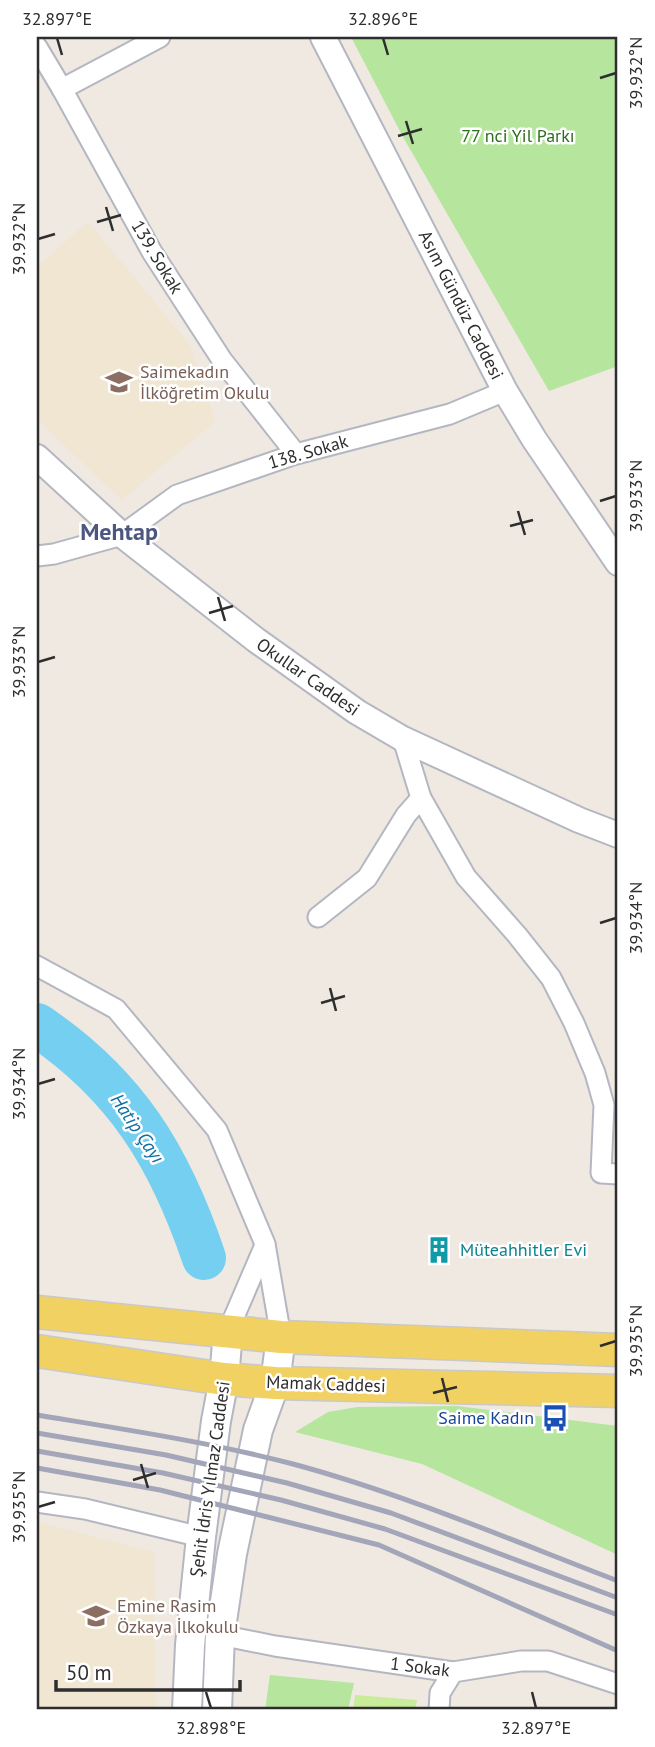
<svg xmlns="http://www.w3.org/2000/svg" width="655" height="1747" font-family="'PT Sans',sans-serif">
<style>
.education{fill:#f0e6d1}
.green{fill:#b6e59e}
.pitch{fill:#c9ec9a}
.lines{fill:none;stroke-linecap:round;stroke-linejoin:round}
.river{stroke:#75cff0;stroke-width:44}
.minor-casing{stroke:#b4b7c1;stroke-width:23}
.tertiary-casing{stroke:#b4b7c1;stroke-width:28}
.secondary-casing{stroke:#b4b7c1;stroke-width:32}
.primary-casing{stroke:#c9c9c9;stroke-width:35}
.minor{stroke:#fff;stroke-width:19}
.tertiary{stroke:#fff;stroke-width:24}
.secondary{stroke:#fff;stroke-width:28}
.primary{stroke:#f2d163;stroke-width:32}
.rail{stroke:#a3a6b8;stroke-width:5}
.ticks{fill:none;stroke:#2e2e2e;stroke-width:2.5}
.labels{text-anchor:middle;stroke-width:5;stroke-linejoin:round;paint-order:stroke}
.park-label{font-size:18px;fill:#2c6e1b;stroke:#fff}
.street-label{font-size:18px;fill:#2e2e2e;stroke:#fff}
.education-label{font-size:18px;fill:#785e54;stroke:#fff;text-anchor:start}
.culture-label{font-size:18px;fill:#0d838f;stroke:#fff;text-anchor:start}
.transit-label{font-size:18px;fill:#164399;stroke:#fff;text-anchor:end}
.water-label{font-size:19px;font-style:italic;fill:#0d6fa3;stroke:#fff}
.district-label{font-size:24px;font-weight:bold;fill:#4d5680;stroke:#fff}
.neatline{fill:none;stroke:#2e2e2e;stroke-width:2.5}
.ticks-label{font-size:18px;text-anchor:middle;fill:#2e2e2e}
</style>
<rect width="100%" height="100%" fill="#efe9e1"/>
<!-- education -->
<g class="education">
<path d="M88,222L190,345L215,421L122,500L37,419V267Z"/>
<path d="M37,1522L154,1552L155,1681L157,1710H37Z"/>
</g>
<!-- green -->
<g class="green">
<path d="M351,37H618V366L549,391L403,137Z"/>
<path d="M457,1406L618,1426V1555L422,1464L295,1432L328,1412L357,1407Z"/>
<path d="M270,1675L354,1683L348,1710H265Z"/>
</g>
<!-- pitch -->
<path class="pitch" d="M355,1695L417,1700L415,1710H353Z"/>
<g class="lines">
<!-- river -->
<path class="river" d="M37,1025C126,1085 170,1157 204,1258"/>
<defs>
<g id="minor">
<path d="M37,47L62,89L152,252L222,360L296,454"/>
<path d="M62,89L160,37"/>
<path d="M37,556L54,554L122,535L177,495L296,454L450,414L505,391"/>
<path d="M403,739L421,798L466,877L517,935L551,978L574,1023L595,1073L604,1105L601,1173L618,1174"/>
<path d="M318,917L367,878L406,815L421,798"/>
<path d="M37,966L116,1009L217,1130L265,1244L281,1337"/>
<path d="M228,1331L265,1245"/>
<path d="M37,1502L85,1509L201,1537"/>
<path d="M220,1635L275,1646L453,1672L521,1661H548L618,1684"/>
<path d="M439,1710L440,1693L453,1672"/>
</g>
<g id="tertiary">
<path d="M323,37L505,391L534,439L618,563"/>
<path d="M37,457L122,535L256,640L357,712L403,739L579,820L618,835"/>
</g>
<g id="secondary">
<path d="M187,1710L190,1645L201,1537L216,1421L224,1379L228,1331"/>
<path d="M217,1710L220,1635L232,1554L258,1430L275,1383L281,1337"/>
</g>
<g id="primary">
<path d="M37,1312L281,1337L618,1350"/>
<path d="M37,1351L224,1379L275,1383L618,1391"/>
</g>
</defs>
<!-- minor casing -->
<use href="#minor" class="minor-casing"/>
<!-- tertiary casing -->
<use href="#tertiary" class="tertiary-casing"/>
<!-- secondary casing -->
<use href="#secondary" class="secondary-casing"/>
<!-- primary casing -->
<use href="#primary" class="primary-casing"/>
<!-- minor -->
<use href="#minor" class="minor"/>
<!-- tertiary -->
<use href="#tertiary" class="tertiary"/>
<!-- secondary -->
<use href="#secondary" class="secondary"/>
<!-- primary -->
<use href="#primary" class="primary"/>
<!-- rail -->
<g class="rail">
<path d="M37,1415C122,1429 209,1442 293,1464C404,1494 511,1540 618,1581"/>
<path d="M37,1433L166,1455L287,1483L391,1513L618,1598"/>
<path d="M37,1451L163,1473L281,1500L385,1529L618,1615"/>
<path d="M37,1468L160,1490L379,1545L618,1651"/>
</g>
</g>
<!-- ticks -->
<path class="ticks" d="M57,38L62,55M383,38L388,55M600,78L616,73M406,121L413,144M398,136L422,129M106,207L113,231M97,222L121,215M38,239L55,234M600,501L616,496M518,511L525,535M510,526L533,520M218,597L225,621M209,613L233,606M38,662L55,657M600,923L616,918M330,988L336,1011M321,1003L345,996M38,1084L55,1079M600,1346L616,1341M442,1378L448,1402M433,1393L457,1387M141,1464L148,1488M133,1480L156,1473M38,1507L55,1502M206,1692L211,1708M532,1692L536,1708"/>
<!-- icons -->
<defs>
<symbol id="school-bare" viewBox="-9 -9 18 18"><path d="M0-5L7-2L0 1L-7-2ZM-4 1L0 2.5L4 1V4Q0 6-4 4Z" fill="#8d6e63" stroke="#fff" stroke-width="2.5" paint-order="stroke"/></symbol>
<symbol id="building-bare" viewBox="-9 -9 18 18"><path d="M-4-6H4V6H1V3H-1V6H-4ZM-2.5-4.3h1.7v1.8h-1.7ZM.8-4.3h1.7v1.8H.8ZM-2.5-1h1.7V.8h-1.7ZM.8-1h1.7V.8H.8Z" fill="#0f9aa8" stroke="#fff" stroke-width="2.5" paint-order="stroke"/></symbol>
<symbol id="bus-bare" viewBox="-9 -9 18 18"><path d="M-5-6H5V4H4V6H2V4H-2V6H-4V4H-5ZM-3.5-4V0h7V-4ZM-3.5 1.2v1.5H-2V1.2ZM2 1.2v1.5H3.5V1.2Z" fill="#1a4fb4" stroke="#fff" stroke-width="2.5" paint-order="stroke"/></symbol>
</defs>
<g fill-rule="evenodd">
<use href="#school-bare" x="100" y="363" width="38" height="38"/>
<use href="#building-bare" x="420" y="1231" width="38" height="38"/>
<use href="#bus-bare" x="536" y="1399" width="38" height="38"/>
<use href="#school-bare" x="77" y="1597" width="38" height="38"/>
</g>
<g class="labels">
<!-- park labels -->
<g class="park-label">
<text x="518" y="142">77 nci Yil Parkı</text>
</g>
<!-- street labels -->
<g class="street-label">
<text transform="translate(157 257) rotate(59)" y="6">139. Sokak</text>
<text transform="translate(461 305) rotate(63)" y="6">Asım Gündüz Caddesi</text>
<text transform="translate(308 452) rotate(-16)" y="6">138. Sokak</text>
<text transform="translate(308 677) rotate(35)" y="6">Okullar Caddesi</text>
<text transform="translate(326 1384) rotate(2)" y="6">Mamak Caddesi</text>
<text transform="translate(210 1479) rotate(-82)" y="6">Şehit İdris Yılmaz Caddesi</text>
<text transform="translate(420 1667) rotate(7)" y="6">1 Sokak</text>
</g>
<!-- education labels -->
<g class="education-label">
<text x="140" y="378">Saimekadın<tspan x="140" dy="21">İlköğretim Okulu</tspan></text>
<text x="117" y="1612">Emine Rasim<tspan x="117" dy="21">Özkaya İlkokulu</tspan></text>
</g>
<!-- culture labels -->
<g class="culture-label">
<text x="460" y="1256">Müteahhitler Evi</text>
</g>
<!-- transit labels -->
<g class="transit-label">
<text x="534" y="1424">Saime Kadın</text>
</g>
<!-- water labels -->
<g class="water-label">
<text transform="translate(138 1128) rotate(56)" y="7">Hatip Çayı</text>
</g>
<!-- district labels -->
<g class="district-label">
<text x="119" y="540">Mehtap</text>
</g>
</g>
<!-- border -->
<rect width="655" height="1747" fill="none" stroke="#ffffff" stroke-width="77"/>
<!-- scale -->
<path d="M56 1680v10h184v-10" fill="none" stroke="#2e2e2e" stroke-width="3.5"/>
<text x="66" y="1680" font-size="21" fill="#2e2e2e" stroke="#ffffff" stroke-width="5" paint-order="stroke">50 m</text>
<rect x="38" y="38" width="578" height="1670" class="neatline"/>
<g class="ticks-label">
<text x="57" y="25">32.897°E</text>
<text x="383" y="25">32.896°E</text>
<text transform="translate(636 73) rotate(-90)" y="6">39.932°N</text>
<text transform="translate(19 239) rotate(-90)" y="6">39.932°N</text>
<text transform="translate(636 496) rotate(-90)" y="6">39.933°N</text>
<text transform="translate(19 662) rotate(-90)" y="6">39.933°N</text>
<text transform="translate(636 918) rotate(-90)" y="6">39.934°N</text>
<text transform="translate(19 1084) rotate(-90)" y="6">39.934°N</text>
<text transform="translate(636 1341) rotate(-90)" y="6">39.935°N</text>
<text transform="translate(19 1507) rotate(-90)" y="6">39.935°N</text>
<text x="211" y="1734">32.898°E</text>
<text x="536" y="1734">32.897°E</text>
</g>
</svg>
